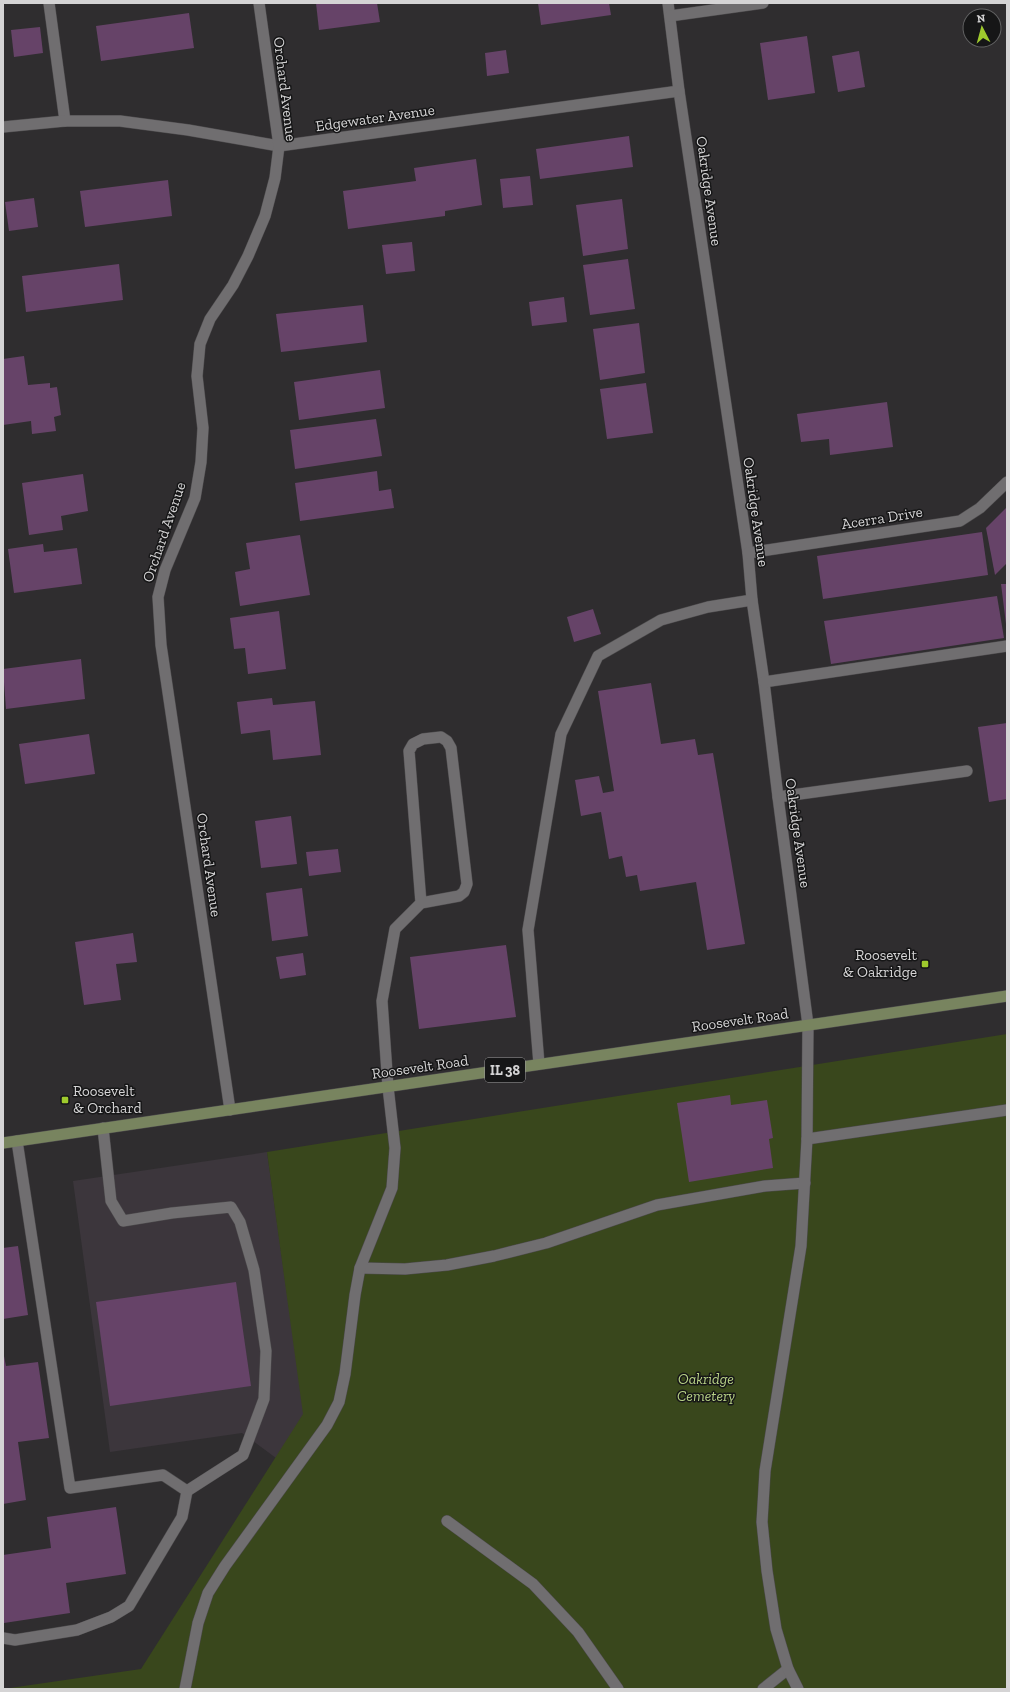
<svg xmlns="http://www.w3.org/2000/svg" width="1010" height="1692" font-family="'Zilla Slab',serif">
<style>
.built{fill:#3c363c}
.green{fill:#39471c}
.building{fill:#664368}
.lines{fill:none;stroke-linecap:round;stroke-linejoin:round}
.service-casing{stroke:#4c4a4c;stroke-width:12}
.minor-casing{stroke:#4c4a4c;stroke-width:12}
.primary-casing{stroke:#4c4a4c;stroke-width:12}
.service{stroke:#706e70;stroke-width:11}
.minor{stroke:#706e70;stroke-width:11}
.primary{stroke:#78845f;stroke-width:11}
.poi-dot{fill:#9fca2d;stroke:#161617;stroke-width:1.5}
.labels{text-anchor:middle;stroke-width:3;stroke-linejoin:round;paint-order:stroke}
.shield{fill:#161617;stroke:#9c9b9c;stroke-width:1}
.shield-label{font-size:14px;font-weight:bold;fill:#d5d4d5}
.street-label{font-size:15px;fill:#d5d4d5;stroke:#161617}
.poi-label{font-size:15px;fill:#d5d4d5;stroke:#161617;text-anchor:end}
.park-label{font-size:15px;font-style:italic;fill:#b7d186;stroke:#161617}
</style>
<rect width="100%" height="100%" fill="#2f2d2f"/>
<!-- built -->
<path class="built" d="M267,1152L304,1414L276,1458L242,1433L110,1452L73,1181Z"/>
<!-- green -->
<path class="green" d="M1007,1034V1689H3L141,1669L303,1414L267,1152Z"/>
<!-- building -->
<g class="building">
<path d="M316,3H377L380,22L319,30Z"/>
<path d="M538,3H609L611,15L541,25Z"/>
<path d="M189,13L194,48L101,61L96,26Z"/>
<path d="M40,27L43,53L14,57L11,30Z"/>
<path d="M807,36L815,93L768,100L760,43Z"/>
<path d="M506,50L509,73L487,76L485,53Z"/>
<path d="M859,51L865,87L838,92L832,56Z"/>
<path d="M629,136L633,167L540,179L536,149Z"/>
<path d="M476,159L482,205L445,211V216L348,229L343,191L416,181L414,168Z"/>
<path d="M530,176L533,205L503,208L500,179Z"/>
<path d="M168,180L172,216L85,227L80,191Z"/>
<path d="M34,198L38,227L9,231L5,202Z"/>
<path d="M622,199L628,249L583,256L576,205Z"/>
<path d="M412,242L415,271L386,274L382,245Z"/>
<path d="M628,259L635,309L590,315L583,265Z"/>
<path d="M119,264L123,300L26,312L22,276Z"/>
<path d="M564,297L567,322L532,326L529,302Z"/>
<path d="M363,305L367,342L281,352L276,314Z"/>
<path d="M639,323L645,373L600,380L593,329Z"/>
<path d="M24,356L28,385L50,383V388L57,387L61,415L54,417L56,431L32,434L31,421L3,425V389H4L3,359Z"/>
<path d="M380,370L385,408L299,420L294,382Z"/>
<path d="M646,383L653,433L607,439L600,389Z"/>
<path d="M887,402L893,447L830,455L829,439L801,442L797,414Z"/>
<path d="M376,419L382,456L295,469L290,430Z"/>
<path d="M377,471L379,491L391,489L394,508L300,521L295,483Z"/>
<path d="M83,474L88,511L61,516L63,530L29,535L22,483Z"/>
<path d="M1007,507V563L995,575L986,528Z"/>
<path d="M982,532L988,575L823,599L817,556Z"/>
<path d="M300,535L310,595L240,606L235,572L250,569L246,543Z"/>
<path d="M43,544L44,552L77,548L82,584L14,593L8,549Z"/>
<path d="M1001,584H1007V624H1006Z"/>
<path d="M997,596L1004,638L831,664L824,621Z"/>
<path d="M593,609L601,634L574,642L567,617Z"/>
<path d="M279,611L286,669L248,674L245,648L234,649L230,618Z"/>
<path d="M81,659L85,699L6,709L3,669Z"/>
<path d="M651,683L661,744L695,739L698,755L713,753L745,944L707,950L696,882L640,891L637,875L626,877L622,856L609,859L601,812L581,816L575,780L599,776L603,793L614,791L598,691Z"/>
<path d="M272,698L273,705L315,701L321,755L273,760L270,730L241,734L237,702Z"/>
<path d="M1007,723V799L989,802L978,727Z"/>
<path d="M89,734L95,774L25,784L19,744Z"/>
<path d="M291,816L297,864L261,868L255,821Z"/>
<path d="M338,849L341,872L309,876L306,852Z"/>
<path d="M302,888L308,936L272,941L266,893Z"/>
<path d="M133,933L137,962L116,964L121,1000L84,1005L75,942Z"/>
<path d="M506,945L516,1017L419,1029L410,957Z"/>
<path d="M303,953L306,975L280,979L276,957Z"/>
<path d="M730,1095L731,1105L767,1100L773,1138L769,1139L773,1168L689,1182L677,1103Z"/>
<path d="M18,1246L28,1315L3,1319V1248Z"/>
<path d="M236,1282L251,1386L110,1406L96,1302Z"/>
<path d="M3,1351L6,1366L38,1362L49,1438L18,1442L26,1500L3,1504Z"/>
<path d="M116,1507L126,1574L66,1583L70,1613L4,1623L3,1555L51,1548L47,1517Z"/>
</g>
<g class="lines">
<defs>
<g id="service">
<path d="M49,3L65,121"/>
<path d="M778,797L967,771"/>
<path d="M539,1064L528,930L561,734L598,656L661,620L708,607L752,600"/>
<path d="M103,1128L111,1201L123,1221L172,1213L231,1207L240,1222L254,1270L266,1351L264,1399L243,1455L187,1491"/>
<path d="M807,1139L1007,1110"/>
<path d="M360,1268L405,1269L447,1265L494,1256L546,1243L657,1205L765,1186L805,1183"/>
<path d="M447,1521L533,1584L578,1632L618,1689"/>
<path d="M3,1638L15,1640L77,1630L111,1617L129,1606L182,1517L187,1491L163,1475L70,1488L17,1141"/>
<path d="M185,1689L198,1623L208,1593L225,1566L327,1425L339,1402L345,1374L355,1295L360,1268L392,1188L395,1148L388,1087L382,1001L395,929L421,903L459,896L464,892L467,884L451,748L447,741L441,737L423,739L413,744L409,751L421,903"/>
<path d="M763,1689L788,1669"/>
<path d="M798,1689L788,1669L776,1629L767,1571L762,1522L765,1471L801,1246L807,1139L808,1025"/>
</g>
<g id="minor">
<path d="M668,3L679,91L748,553L752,600L764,682L778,797L808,1025"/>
<path d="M670,16L763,3"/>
<path d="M3,127L65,121H120L188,130L279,146L679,91"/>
<path d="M748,553L960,521L980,508L1007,482"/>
<path d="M764,682L1007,646"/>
<path d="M230,1110L161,645L158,597L165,570L195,498L201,462L203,428L197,376L200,344L210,319L233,285L248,256L265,216L275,178L279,146L259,3"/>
</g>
<path id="primary" d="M3,1143L1007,996"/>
</defs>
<!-- service casing -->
<use href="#service" class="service-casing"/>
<!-- minor casing -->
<use href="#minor" class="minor-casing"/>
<!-- primary casing -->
<use href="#primary" class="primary-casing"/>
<!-- service -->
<use href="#service" class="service"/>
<!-- minor -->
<use href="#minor" class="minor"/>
<!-- primary -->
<use href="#primary" class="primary"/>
</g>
<!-- markers -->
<g class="poi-dot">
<rect x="921" y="960" width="8" height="8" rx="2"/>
<rect x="61" y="1096" width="8" height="8" rx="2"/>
</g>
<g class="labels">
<!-- shield labels -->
<rect class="shield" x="485" y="1058" width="40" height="24" rx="3"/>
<g class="shield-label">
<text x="505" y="1075">IL 38</text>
</g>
<!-- street labels -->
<g class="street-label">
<text transform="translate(285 89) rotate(83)" y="5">Orchard Avenue</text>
<text transform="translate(375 118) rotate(-8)" y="5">Edgewater Avenue</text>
<text transform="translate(709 191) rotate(82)" y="5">Oakridge Avenue</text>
<text transform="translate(756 512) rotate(82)" y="5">Oakridge Avenue</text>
<text transform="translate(882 518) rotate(-9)" y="5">Acerra Drive</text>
<text transform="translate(164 532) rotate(-71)" y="5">Orchard Avenue</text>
<text transform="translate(798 833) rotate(82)" y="5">Oakridge Avenue</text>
<text transform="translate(209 865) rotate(82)" y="5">Orchard Avenue</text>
<text transform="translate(740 1020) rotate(-8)" y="5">Roosevelt Road</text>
<text transform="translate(420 1067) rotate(-8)" y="5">Roosevelt Road</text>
</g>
<!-- poi labels -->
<g class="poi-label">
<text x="917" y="960">Roosevelt<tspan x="917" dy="17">&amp; Oakridge</tspan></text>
<text x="73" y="1096" text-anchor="start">Roosevelt<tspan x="73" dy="17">&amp; Orchard</tspan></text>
</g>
<!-- park labels -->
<g class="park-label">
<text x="706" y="1384">Oakridge<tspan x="706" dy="17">Cemetery</tspan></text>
</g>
</g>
<!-- border -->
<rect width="1010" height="1692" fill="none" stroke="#d5d4d5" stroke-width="8"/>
<!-- north arrow -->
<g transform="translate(982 28) rotate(354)"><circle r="19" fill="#161617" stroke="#626263"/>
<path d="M0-3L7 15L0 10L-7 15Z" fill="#9fca2d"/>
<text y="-6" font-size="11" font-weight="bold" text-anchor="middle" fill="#d5d4d5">N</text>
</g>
</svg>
